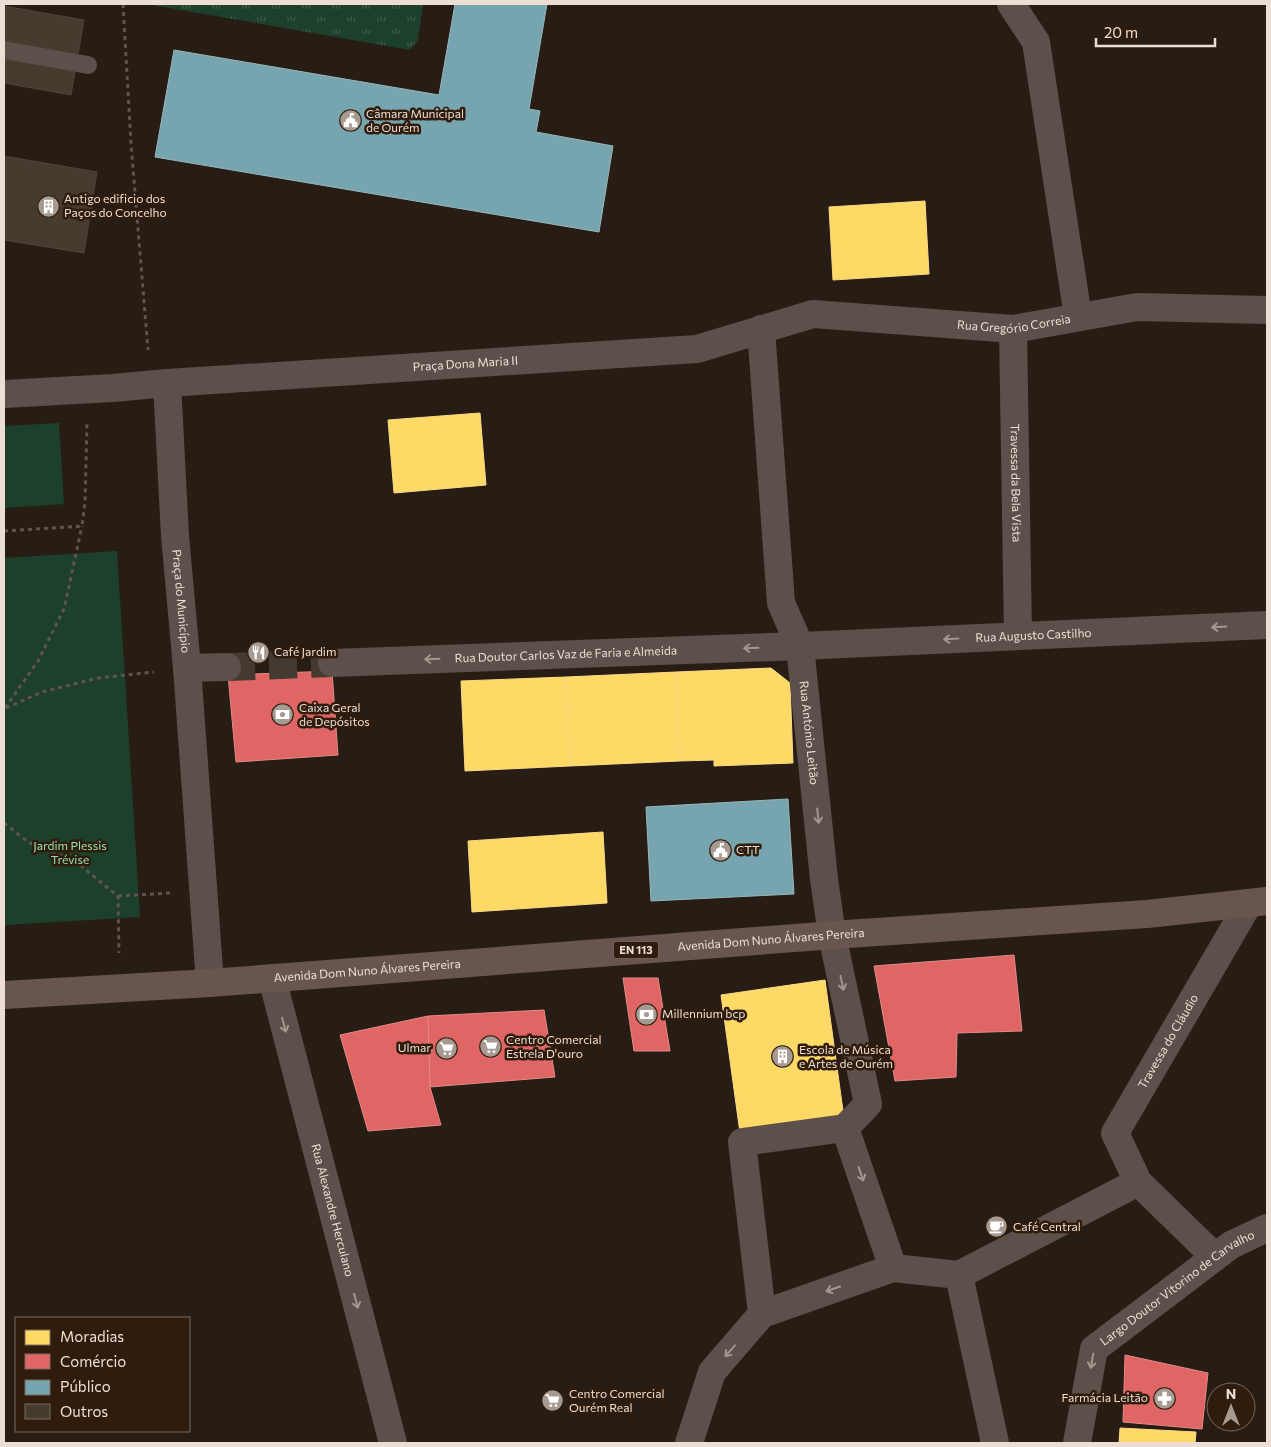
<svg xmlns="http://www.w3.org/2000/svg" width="1271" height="1447" font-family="Commissioner,sans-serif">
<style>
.grass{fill:url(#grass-tufts)}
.park{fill:#1d402a}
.homes{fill:#ffd966;stroke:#f9da87}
.shops{fill:#e06666;stroke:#e48a87}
.public{fill:#76a5af;stroke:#99b6ba}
.building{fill:#473a2f;stroke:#4d443d}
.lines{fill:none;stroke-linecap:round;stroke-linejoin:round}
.minor-tunnel{stroke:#453a31;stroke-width:28;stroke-dasharray:28 14;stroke-linecap:butt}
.path{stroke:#5f544f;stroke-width:3;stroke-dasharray:4 4;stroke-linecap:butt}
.service{stroke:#5d4f49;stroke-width:18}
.minor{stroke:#5d4f49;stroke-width:28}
.primary{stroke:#69554f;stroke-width:28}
.oneway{stroke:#a4968e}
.labels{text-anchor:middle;stroke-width:5;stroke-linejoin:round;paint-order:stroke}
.shield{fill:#301c0c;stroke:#b4a498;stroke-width:1}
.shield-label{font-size:11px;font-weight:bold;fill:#ecded4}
.poi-label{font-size:12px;fill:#ecded4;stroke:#301c0c;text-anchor:start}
.street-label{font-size:12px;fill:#ecded4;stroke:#301c0c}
.park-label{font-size:12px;fill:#91e2af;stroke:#301c0c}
</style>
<defs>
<pattern id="grass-tufts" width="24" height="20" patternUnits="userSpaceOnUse" patternTransform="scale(1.25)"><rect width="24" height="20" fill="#1d402a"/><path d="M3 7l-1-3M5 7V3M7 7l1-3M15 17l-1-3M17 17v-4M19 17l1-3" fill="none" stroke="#3e5b48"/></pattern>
</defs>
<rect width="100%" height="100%" fill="#281d14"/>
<!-- grass -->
<path class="grass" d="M147,4H423L418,40L410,50Z"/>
<!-- park -->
<g class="park">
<path d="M59,423L64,504L4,508V426Z"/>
<path d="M117,551L140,917L4,925V558Z"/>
</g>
<!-- homes -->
<g class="homes">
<path d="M925,201L929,274L833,280L829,207Z"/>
<path d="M480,413L486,485L394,493L388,420Z"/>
<path d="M771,668L790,683L793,763L714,766V760L680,761L676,672Z"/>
<path d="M676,672L680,761L570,766L566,677Z"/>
<path d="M566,677L570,766L465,771L461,681Z"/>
<path d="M603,832L607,903L472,912L468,841Z"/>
<path d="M825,980L844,1118L740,1133L721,995Z"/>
<path d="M1120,1428L1196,1432L1195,1443H1119Z"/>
</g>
<!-- shops -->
<g class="shops">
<path d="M332,671L338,755L236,762L228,675Z"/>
<path d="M1014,955L1022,1031L957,1033L956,1077L895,1081L874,966Z"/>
<path d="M623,978H658L670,1051H634Z"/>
<path d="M544,1010L555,1077L430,1087L428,1016Z"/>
<path d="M428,1016L430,1087L441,1125L368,1131L340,1035Z"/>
<path d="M1125,1355L1208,1373L1202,1429L1123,1422Z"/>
</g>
<!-- public -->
<g class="public">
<path d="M455,4H547L529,109L540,111L536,132L613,146L599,232L155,157L174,50L439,95Z"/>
<path d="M788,799L794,894L651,901L646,807Z"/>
</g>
<!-- building -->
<g class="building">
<path d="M4,6L84,20L71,95L4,83Z"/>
<path d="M4,156L97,172L84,253L4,240Z"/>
</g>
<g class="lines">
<!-- minor-tunnel -->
<path class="minor-tunnel" d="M227,667L332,663"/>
<!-- path -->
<g class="path">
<path d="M123,4L131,144L148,350"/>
<path d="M4,531L82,526L85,502L87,424"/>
<path d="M5,708L38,661L64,609L82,526"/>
<path d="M6,708L42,692L98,678L154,672"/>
<path d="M4,823L28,842L76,862L118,896L119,953"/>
<path d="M118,896L170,893"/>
</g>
<!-- service -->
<path class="service" d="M4,50L88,65"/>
<!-- minor -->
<g class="minor">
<path d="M1011,4L1036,42L1078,317"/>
<path id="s1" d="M761,329L781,603L800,646L824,879L832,935L868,1104L845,1128"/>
<path id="s2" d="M1013,329L1018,636"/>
<path id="s3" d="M167,383L697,349L813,314L1013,329L1137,307L1267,310"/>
<path id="s4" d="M4,394L113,388L167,383L175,536L187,668L210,983"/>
<path id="s5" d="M332,663L800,646L1267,625"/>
<path d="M187,668L227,667"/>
<path id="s6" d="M272,978L393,1443"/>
<path id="s7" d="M1138,1182L1115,1133L1249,903"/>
<path d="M893,1268L959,1275"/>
<path d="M762,1314L742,1142L845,1128"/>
<path d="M689,1443L712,1372L762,1314L893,1268L845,1128"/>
<path d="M995,1443L959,1275L1138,1182L1215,1257"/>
<path id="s8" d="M1077,1443L1094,1349L1231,1245L1267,1228"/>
</g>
<!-- primary -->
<path class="primary" id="s9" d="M4,995L210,983L847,934L1147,914L1267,901"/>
</g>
<!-- one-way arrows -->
<defs><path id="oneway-shaft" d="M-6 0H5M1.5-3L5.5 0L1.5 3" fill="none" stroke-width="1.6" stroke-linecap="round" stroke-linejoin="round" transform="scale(1.25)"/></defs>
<g class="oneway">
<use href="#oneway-shaft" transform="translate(1219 627) rotate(177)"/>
<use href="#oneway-shaft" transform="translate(951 639) rotate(177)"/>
<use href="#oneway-shaft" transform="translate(751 648) rotate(178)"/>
<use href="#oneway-shaft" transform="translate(432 659) rotate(178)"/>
<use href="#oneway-shaft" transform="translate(818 816) rotate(84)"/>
<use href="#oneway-shaft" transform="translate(842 983) rotate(78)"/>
<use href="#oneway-shaft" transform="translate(284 1025) rotate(75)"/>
<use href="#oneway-shaft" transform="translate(861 1174) rotate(71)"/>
<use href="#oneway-shaft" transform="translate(833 1289) rotate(161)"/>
<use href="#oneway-shaft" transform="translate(356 1301) rotate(75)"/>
<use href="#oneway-shaft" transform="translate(730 1351) rotate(131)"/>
<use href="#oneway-shaft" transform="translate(1092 1361) rotate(100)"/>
</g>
<!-- icons -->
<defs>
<symbol id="civic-disc" viewBox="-11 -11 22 22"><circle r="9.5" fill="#a79a91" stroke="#301c0c"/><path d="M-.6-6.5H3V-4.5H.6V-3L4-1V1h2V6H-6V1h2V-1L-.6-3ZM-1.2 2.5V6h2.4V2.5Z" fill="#fff"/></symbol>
<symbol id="building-disc" viewBox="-11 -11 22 22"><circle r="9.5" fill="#a79a91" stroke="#301c0c"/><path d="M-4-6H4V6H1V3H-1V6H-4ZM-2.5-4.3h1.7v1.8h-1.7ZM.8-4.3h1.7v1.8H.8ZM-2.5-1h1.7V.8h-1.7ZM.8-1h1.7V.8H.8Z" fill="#fff"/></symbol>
<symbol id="restaurant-disc" viewBox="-11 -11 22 22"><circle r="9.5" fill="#a79a91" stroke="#301c0c"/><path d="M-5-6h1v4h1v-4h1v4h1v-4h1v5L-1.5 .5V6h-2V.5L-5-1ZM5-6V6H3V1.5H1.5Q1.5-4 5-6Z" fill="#fff"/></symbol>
<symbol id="bank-disc" viewBox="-11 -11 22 22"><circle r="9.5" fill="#a79a91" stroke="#301c0c"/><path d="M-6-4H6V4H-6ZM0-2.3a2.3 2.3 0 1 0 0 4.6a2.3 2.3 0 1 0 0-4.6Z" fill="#fff"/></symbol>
<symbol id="supermarket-disc" viewBox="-11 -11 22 22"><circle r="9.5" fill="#a79a91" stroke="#301c0c"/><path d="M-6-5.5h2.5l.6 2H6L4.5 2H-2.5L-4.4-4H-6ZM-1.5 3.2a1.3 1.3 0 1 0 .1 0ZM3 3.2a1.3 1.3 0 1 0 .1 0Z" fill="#fff"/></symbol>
<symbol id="cafe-disc" viewBox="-11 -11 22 22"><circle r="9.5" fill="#a79a91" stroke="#301c0c"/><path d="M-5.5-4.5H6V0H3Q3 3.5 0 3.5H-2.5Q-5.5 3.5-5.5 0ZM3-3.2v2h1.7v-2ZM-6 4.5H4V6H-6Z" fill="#fff"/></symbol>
<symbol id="pharmacy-disc" viewBox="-11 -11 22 22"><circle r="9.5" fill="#a79a91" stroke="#301c0c"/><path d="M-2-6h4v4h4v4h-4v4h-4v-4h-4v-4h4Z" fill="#fff"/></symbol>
</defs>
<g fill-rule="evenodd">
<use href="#civic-disc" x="338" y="108" width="25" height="25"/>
<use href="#building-disc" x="36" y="194" width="25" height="25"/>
<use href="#restaurant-disc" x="246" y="640" width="25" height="25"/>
<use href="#bank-disc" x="270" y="702" width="25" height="25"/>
<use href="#civic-disc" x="708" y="838" width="25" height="25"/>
<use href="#bank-disc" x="634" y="1002" width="25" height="25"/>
<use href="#supermarket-disc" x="478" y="1034" width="25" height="25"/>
<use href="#supermarket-disc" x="434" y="1036" width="25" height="25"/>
<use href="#building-disc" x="770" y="1044" width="25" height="25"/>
<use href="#cafe-disc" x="984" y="1214" width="25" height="25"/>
<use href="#pharmacy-disc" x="1152" y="1386" width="25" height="25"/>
<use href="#supermarket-disc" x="540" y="1388" width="25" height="25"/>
</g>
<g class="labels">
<!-- shield labels -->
<rect class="shield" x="613.5" y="941.5" width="45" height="17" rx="4"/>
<g class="shield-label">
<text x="636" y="954">EN 113</text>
</g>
<!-- poi labels -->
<g class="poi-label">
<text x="366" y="118">Câmara Municipal<tspan x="366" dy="14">de Ourém</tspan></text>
<text x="64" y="203">Antigo edificio dos<tspan x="64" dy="14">Paços do Concelho</tspan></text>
<text x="274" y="656">Café Jardim</text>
<text x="299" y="712">Caixa Geral<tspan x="299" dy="14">de Depósitos</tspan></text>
<text x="736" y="854">CTT</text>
<text x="662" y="1018">Millennium bcp</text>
<text x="506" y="1044">Centro Comercial<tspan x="506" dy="14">Estrela D'ouro</tspan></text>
<text x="431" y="1052" text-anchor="end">Ulmar</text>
<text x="799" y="1054">Escola de Música<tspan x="799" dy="14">e Artes de Ourém</tspan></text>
<text x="1013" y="1231">Café Central</text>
<text x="569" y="1398">Centro Comercial<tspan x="569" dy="14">Ourém Real</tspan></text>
<text x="1148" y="1402" text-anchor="end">Farmácia Leitão</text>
</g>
<!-- street labels -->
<g class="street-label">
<text dy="4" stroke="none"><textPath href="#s3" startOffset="854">Rua Gregório Correia</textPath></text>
<text dy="4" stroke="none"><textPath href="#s3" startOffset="299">Praça Dona Maria II</textPath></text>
<text dy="4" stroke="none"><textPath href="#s2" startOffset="154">Travessa da Bela Vista</textPath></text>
<text dy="4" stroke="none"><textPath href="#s4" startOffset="382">Praça do Município</textPath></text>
<text dy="4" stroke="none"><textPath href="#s5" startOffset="702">Rua Augusto Castilho</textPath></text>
<text dy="4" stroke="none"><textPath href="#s5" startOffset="234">Rua Doutor Carlos Vaz de Faria e Almeida</textPath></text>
<text dy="4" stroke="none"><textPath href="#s1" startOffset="409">Rua António Leitão</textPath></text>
<text dy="4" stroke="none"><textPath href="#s9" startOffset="769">Avenida Dom Nuno Álvares Pereira</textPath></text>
<text dy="4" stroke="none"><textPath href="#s9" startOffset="364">Avenida Dom Nuno Álvares Pereira</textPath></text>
<text dy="4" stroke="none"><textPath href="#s7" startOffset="160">Travessa do Cláudio</textPath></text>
<text dy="4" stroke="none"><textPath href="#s6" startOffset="240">Rua Alexandre Herculano</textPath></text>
<text dy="4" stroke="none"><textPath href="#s8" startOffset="199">Largo Doutor Vitorino de Carvalho</textPath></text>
</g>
<!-- park labels -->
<g class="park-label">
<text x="70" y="850">Jardim Plessis<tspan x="70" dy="14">Trévise</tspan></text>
</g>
</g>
<!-- border -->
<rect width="1271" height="1447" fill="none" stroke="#ecded4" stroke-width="10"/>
<!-- legend -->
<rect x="15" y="1317" width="175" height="115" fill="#301c0c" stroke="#7b6a5c"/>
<rect x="25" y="1330" width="25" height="15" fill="#ffd966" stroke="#7b6a5c"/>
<text x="60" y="1342" font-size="15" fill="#ecded4">Moradias</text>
<rect x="25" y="1354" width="25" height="15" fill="#e06666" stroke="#7b6a5c"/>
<text x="60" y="1367" font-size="15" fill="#ecded4">Comércio</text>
<rect x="25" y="1380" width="25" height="15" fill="#76a5af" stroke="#7b6a5c"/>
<text x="60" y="1392" font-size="15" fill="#ecded4">Público</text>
<rect x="25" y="1404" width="25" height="15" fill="#473a2f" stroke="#7b6a5c"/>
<text x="60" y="1417" font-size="15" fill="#ecded4">Outros</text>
<!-- north arrow -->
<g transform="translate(1231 1407)"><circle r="24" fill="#301c0c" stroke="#7b6a5c"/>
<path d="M0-4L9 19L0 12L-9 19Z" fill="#a79a91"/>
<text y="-8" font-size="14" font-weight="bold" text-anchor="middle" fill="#ecded4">N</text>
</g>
<!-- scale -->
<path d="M1096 38v8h119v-8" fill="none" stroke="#ecded4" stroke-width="2.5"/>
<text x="1104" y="38" font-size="15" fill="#ecded4" stroke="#301c0c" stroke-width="4" paint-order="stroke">20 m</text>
</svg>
